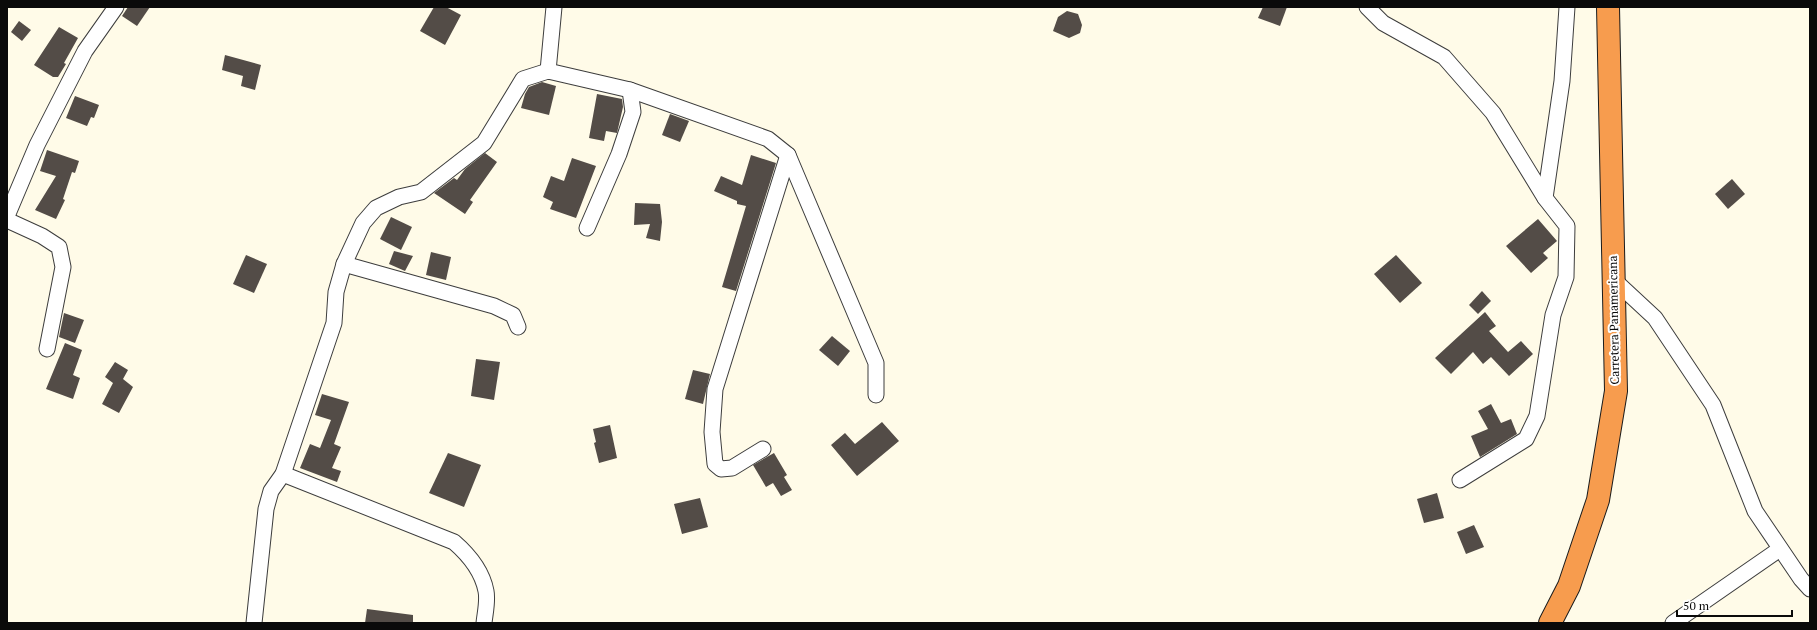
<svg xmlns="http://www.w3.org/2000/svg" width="1817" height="630" font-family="'PT Serif',serif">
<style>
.building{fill:#534c47}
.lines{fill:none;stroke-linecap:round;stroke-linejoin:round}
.street-casing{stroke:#3d3d3d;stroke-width:17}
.highway-casing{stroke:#1b1b1b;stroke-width:24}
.street{stroke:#fff;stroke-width:15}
.highway{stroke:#f79c4e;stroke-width:22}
.labels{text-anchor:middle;stroke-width:4;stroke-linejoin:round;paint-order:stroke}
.street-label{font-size:12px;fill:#0a0a0a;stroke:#fff}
</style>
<rect width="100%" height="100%" fill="#fffbe8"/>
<!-- building -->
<g class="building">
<path d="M128,7H150L137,26L122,16Z"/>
<path d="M434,7H446L461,15L445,45L420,31Z"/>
<path d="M1263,7H1287L1280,26L1258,18Z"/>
<path d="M1067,11L1078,14L1082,25L1080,33L1069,38L1053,31L1058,17Z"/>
<path d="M19,21L31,30L22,41L11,32Z"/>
<path d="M59,27L78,38L64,63L66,64L58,77H53L34,65Z"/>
<path d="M225,55L261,65L255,90L241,86L243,76L222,70Z"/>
<path d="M542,82L556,86L549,115L521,108L525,94L529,87Z"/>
<path d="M597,94L622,99L623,107L617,133L606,131L604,141L589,138Z"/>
<path d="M75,96L99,105L94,118L91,117L87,126L66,118Z"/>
<path d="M670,114L689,121L680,142L662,135Z"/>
<path d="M47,150L79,161L75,173L72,172L63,199L65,200L56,219L35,210L56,176L40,171Z"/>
<path d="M485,153L497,162L470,200L473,202L465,214L434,193L454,178L457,180L465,169Z"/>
<path d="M751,155L776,163L736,291L722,287L746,206L737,204V201L714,191L721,176L742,185Z"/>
<path d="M572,158L596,166L576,218L550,209L553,202L543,197L551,176L564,181Z"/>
<path d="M1732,179L1745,194L1728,209L1715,194Z"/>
<path d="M635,203L660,204L662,222L660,241L646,238L650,224L634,225Z"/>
<path d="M391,217L412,227L401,250L380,239Z"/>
<path d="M1538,219L1557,241L1543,253L1548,258L1531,273L1506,246Z"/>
<path d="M394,251L413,256L405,271L389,264Z"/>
<path d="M431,252L451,257L446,280L426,275Z"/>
<path d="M246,255L267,264L254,293L233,284Z"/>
<path d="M1396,255L1422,283L1400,303L1374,274Z"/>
<path d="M1482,291L1491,301L1478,314L1469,305Z"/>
<path d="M1485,312L1496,326L1489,331L1508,352L1521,341L1533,354L1509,376L1491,357L1483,364L1473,352L1451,374L1435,358Z"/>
<path d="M64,313L84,320L75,343L59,337Z"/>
<path d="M832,336L850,351L838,366L819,350Z"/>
<path d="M65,343L82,350L73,375L80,378L73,399L46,389Z"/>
<path d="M476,359L500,362L494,400L471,396Z"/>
<path d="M115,362L128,370L123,379L133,387L119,413L102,404L113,383L105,377Z"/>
<path d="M693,370L710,374L703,404L685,399Z"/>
<path d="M322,394L349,402L334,444L341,447L332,468L341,471L337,482L300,468L310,444L320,448L331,420L315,415Z"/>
<path d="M1491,404L1501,423L1511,419L1517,434L1480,457L1471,436L1488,429L1478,411Z"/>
<path d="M882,422L899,441L857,476L831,445L845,433L855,444Z"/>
<path d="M610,425L617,458L599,463L594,443L596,442L593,429Z"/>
<path d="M448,453L481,465L464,507L429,493Z"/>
<path d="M774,453L787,475L784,477L792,490L781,496L773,483L766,487L753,465Z"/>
<path d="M1437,493L1444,518L1424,523L1417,499Z"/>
<path d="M700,498L708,527L682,534L674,504Z"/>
<path d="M1474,525L1484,547L1466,554L1457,532Z"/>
<path d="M367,609L413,615V623H365Z"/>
</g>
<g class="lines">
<defs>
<g id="street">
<path d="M1367,7L1383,23L1444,57L1493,113L1545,198L1567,226L1566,277L1553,315L1537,416L1526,439L1460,480"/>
<path d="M548,71L554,7"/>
<path d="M1545,198L1562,81L1567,7"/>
<path d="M7,216L37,145L62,96L85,51L116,7"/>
<path d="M7,220L42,236L59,247L63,267L47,349"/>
<path d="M587,228L619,154L633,112L630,90"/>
<path d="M344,264L494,306L513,315L518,327"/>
<path d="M1613,279L1655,318L1713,405L1755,511L1801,579L1810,589"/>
<path d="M763,449L732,468L721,469L715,464L712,432L715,389L788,155"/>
<path d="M283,474L454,542C469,555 482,570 486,591C488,601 485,613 484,623"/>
<path d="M254,623L266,509L271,491L283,474L334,323L336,292L344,264L363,223L376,208L399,197L421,192L484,143L523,79L548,71L630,90L768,139L788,155L876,363V395"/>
<path d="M1673,623L1780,549"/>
</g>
<path id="highway" d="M1550,623L1569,586L1598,500L1616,391L1608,7"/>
</defs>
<!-- street casing -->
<use href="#street" class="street-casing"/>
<!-- highway casing -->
<use href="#highway" class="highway-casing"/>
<!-- street -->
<use href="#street" class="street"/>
<!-- highway -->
<use href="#highway" class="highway"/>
</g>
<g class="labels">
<!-- street labels -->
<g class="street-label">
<text transform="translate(1614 320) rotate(-91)" y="4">Carretera Panamericana</text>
</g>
</g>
<!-- border -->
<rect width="1817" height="630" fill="none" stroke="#0a0a0a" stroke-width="16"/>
<!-- scale -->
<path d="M1677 610v6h115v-6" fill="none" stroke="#0a0a0a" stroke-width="2"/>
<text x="1683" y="610" font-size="12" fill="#0a0a0a" stroke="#ffffff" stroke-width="3" paint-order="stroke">50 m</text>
</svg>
